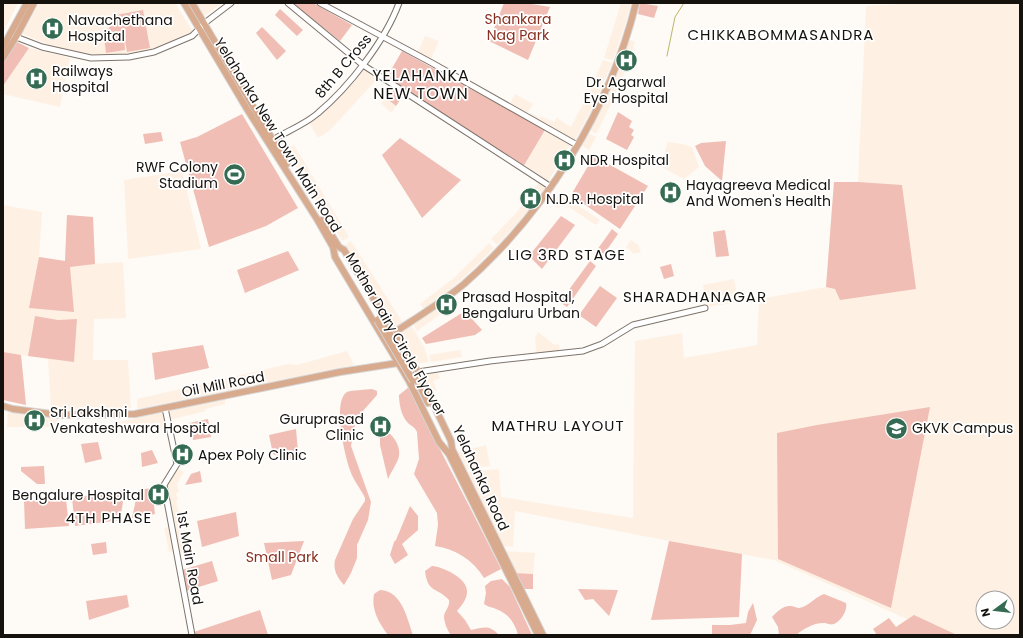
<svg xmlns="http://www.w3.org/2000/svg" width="1023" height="638" font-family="Poppins,sans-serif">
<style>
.built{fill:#fef1e4;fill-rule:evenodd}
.green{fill:#f0beb4}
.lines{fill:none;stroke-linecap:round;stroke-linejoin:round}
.stream{stroke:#b9b56d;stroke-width:1}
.minor-casing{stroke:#7d746b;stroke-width:7}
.major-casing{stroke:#d5d4d4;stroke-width:8}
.minor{stroke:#fff;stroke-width:5}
.major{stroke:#d8aa8e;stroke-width:6}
.major-bridge-casing{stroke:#d5d4d4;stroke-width:8;stroke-linecap:butt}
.major-bridge{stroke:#d8aa8e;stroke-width:6}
.labels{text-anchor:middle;stroke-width:3.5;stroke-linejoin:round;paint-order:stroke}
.park-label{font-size:14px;fill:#882f20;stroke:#fff}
.poi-label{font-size:14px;fill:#15120e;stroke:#fff;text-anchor:start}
.street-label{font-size:14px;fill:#15120e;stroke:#fff}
.neighbourhood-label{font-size:15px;letter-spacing:1px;fill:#15120e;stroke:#fff}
.quarter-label{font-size:16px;letter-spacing:1px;fill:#15120e;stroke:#fff}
</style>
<rect width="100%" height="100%" fill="#fefaf6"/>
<!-- built -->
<g class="built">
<path d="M3,3H18L3,33Z"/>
<path d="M39,3H175L193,32L156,49L129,56L91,55L60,49L22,34Z"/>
<path d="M196,3H222L204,16Z"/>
<path d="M621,3H631L625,25L613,60L604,58Z"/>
<path d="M917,3H1020V635H885L907,619L774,560L669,541L515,511L513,547L503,546L468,472L499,469L501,497L633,518L635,341L682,333L684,358L757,345L759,299L826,287L834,182H858L866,6ZM983,598H1007V622H983Z"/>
<path d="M425,36L439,41L430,61L417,54Z"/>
<path d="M628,40L635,41L629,66L620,64Z"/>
<path d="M29,48L70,58L60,107L3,94V86Z"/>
<path d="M603,60L612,63L593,107L574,142L529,116L531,113L540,118L541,116L554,122L556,118L571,127L591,88Z"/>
<path d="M619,66L626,68L610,106L596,134L590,130L609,91Z"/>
<path d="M364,68L378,78L329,131L318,138L309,122L319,116Z"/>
<path d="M515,94L533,104L526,115L509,105Z"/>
<path d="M386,98L396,106L391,113L381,103Z"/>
<path d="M545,130L570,145L548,181L523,167Z"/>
<path d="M588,133L596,137L589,150L581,145Z"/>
<path d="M668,142L682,144L692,147L699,167L684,179L660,166Z"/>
<path d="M294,145L349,237L342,241L286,150Z"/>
<path d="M182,171L201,249L128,259L124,180Z"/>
<path d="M540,181L547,186L523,217L497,245L491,239L517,212Z"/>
<path d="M559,193L600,220L596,225L563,203L559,208L552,204Z"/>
<path d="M3,205L42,212L39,257L65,261L67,215L93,217L95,264L123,262L126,318L94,319L93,360H128L131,408L74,410L51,407L48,359L21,355L26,405L3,400Z"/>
<path d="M631,240L638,245L641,252L633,254L632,252L626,247Z"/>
<path d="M351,241L403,323L395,327L344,246Z"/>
<path d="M489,243L494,248L476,266L451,289L424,309L420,304L455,277Z"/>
<path d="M734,279L738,302L707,307L703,285Z"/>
<path d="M453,297L457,302L417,331L413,324Z"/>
<path d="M411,325L424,347L429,362L417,364L398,334Z"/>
<path d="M538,332L555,345L559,344L560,352L536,354L535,338Z"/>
<path d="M460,350L462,357L431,362L429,355Z"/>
<path d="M347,351L354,365L138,409L137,399L288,364L297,365Z"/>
<path d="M437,371L440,378L433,381L437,390L430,394L420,373Z"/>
<path d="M225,398V404L205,409L206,411L169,420L167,412Z"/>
<path d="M8,411L57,417L58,427H7Z"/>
<path d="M163,411L167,429L161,430L159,422L117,432L115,423Z"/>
<path d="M486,445L490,466L466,469L458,452Z"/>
<path d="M177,468L184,472L177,484L179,492L176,493L178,500L176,501L180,518L177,519L185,552L179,553L166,485Z"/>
<path d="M169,527L173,551L169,552L164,528Z"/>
<path d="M504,551L535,553L533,574L515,573Z"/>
</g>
<!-- green -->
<g class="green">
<path d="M292,3H313L352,25L340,41Z"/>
<path d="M504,3H526L550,7L528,60L489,41Z"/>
<path d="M640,3L658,6L654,18L638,14Z"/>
<path d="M280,9L303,30L297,36L275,15Z"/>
<path d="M143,10L150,48L127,52L124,36L125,50L106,53L104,37L116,15Z"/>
<path d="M262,27L286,51L277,60L256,33Z"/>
<path d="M17,42L29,48L3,86V62Z"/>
<path d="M402,51L545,130L523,167L387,77Z"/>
<path d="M394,88L404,94L396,106L386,98Z"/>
<path d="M618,112L632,121L629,127L634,130L631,135L634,137L627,150L606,139Z"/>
<path d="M242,114L298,208L266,226L209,247L180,142L197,137Z"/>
<path d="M161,132L163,141L145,144L143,134Z"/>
<path d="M400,138L461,180L422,218L382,155Z"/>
<path d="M726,141L722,181L705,166L695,146L701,143Z"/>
<path d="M594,156L648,186L620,229L571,195Z"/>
<path d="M834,182H858L902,185L916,289L840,300L835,289L826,287Z"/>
<path d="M67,215L93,217L95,264L70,267L74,312L29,308L39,257L65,261Z"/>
<path d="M561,216L575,225L542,269L529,256Z"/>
<path d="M612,229L618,234L604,254L597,250Z"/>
<path d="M725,230L729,256L716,257L713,232Z"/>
<path d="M288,251L299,270L245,293L237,270Z"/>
<path d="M590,261L596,266L567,307L560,302Z"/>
<path d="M671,264L674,276L664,279L660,267Z"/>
<path d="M600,286L617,298L596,327L579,315Z"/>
<path d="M465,311L482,330L475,335L426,344L422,338Z"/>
<path d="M35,316L58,320L77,319L74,362L28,356Z"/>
<path d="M203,345L209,368L155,380L152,353Z"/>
<path d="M3,352L21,355L26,405L3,400Z"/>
<path d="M409,387C438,448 471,508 501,569L484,578C473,560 456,549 435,546L438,525L437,513L414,474L419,459L417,432C415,427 411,426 408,423C401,416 399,403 399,395Z"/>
<path d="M372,389L377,391V395L362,412L355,425L351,446L371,502L368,520L357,545V558L351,573L344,585C337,577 333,570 335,560L353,519L365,501V498C361,489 353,480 350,470C345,457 332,401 347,392C352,390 366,390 372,389Z"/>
<path d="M930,407L891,608L778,559L777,433L817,425Z"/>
<path d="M208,419L211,437L193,440L189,423Z"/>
<path d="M296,429L298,452L295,458L286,460L273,454L269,435Z"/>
<path d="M384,430C393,434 401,446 399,456C398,462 391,472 388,479L380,445V438Z"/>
<path d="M98,442L102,459L85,463L81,444Z"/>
<path d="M152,450L158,463L142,467L141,453Z"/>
<path d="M44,466L45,484H37L21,471V467Z"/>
<path d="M200,471L202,482L185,485L191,474Z"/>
<path d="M152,488L155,514L132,518L138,490Z"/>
<path d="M125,490L120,520L75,526L72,498Z"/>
<path d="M66,499L69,526L25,529L24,501Z"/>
<path d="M410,506L418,516V530L402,544L408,555L395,564L390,555L394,542L396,540Z"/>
<path d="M236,512L239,536L202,547L197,521Z"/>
<path d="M304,541L291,575L272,580L264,543Z"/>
<path d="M669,541L742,554L739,617L651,620Z"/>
<path d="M106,542L107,553L93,555L91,544Z"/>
<path d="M212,561L218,581L186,591L182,570Z"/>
<path d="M432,566C443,567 468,578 467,592C467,599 462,605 457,611L465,620L471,630C484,628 488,624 499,635H451C447,630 444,622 444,616C445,610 450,607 449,600C436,586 428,594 425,571Z"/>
<path d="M515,573L533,574V589H524Z"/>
<path d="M502,579L510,587L532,635H518C515,623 508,613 496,609C492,607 488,607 484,604L486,593L485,586L491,581Z"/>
<path d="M578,589L618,590L609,616L593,599L585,600Z"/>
<path d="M380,590C402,591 407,618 413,635H388C379,623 371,610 374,594Z"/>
<path d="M824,594L846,603C848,610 841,621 834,624C831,625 829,624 825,623C815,622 803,629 796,635H779L778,627L772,617C777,612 782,606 790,606C793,606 797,608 799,608C808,607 815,597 824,594Z"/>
<path d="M127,595L129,607L89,620L86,601Z"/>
<path d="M753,603L757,620L750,635H712V625H730L746,623L748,612Z"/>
<path d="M260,610L268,635H195L194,632Z"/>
<path d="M914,615L957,635H877L873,629L889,618L896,627Z"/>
</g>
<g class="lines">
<!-- stream -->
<path class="stream" d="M667,56L675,17L684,3"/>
<defs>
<g id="minor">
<path d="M288,3L363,65L551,187"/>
<path d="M320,3L432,63L577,145"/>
<path d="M16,37L42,47L91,58L129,57L154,52L192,36L206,22L231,3"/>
<path d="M271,141C285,132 306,124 318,113C349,87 385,41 399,3"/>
<path d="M410,380L418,372L490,361L583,351L602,344L633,325L705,308"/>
<path d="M165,408L177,464L164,485L192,635"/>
</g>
<g id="major">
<path d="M184,3L247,109L317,219L333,247L335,257L409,381L439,442L449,454L538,635"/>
<path d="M192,3L287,164"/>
<path d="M3,47L27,3"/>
<path d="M3,58L16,37L34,3"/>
<path d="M322,220L339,247L344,250L418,372L451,441L452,449L543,635"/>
<path d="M392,334C416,318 441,303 464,284C546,212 610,109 636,3"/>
<path d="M416,378L428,403"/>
<path d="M3,406L13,409L59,415L135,414L340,372L398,363L408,357"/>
</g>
</defs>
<!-- minor casing -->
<use href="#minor" class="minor-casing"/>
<!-- major casing -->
<use href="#major" class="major-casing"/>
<!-- minor -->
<use href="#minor" class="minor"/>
<!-- major -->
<use href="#major" class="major"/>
<defs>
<g id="major-bridge">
<path d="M380,317L392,337"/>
<path d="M377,320L413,381"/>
</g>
</defs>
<!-- major-bridge casing -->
<use href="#major-bridge" class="major-bridge-casing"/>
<!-- major-bridge -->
<use href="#major-bridge" class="major-bridge"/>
</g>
<!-- icons -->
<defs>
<symbol id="hospital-disc" viewBox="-11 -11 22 22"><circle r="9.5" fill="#356b52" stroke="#fff"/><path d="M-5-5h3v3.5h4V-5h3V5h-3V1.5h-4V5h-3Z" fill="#fff"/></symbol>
<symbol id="stadium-disc" viewBox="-11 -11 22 22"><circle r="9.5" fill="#356b52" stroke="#fff"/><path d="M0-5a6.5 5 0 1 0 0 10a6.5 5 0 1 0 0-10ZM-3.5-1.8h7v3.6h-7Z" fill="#fff"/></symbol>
<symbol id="university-disc" viewBox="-11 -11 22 22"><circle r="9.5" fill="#356b52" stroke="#fff"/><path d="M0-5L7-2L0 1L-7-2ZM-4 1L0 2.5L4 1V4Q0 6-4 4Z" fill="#fff"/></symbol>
</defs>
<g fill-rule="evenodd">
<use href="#hospital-disc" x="40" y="16" width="25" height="25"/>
<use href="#hospital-disc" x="614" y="48" width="25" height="25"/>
<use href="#hospital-disc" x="24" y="66" width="25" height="25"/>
<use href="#hospital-disc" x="552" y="148" width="25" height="25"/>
<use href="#stadium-disc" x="222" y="162" width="25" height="25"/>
<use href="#hospital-disc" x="658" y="180" width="25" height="25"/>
<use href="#hospital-disc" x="518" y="186" width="25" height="25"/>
<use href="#hospital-disc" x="434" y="292" width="25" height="25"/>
<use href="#hospital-disc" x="22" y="408" width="25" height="25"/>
<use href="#hospital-disc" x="368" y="414" width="25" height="25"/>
<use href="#university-disc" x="884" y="416" width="25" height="25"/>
<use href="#hospital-disc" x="170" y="442" width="25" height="25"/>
<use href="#hospital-disc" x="146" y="482" width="25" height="25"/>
</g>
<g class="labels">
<!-- park labels -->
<g class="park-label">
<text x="518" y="24">Shankara<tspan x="518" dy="16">Nag Park</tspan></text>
<text x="282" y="562">Small Park</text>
</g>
<!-- poi labels -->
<g class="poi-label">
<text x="68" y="25">Navachethana<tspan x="68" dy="16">Hospital</tspan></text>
<text x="52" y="76">Railways<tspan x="52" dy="16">Hospital</tspan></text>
<text x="626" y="87" text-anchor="middle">Dr. Agarwal<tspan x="626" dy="16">Eye Hospital</tspan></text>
<text x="580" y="165">NDR Hospital</text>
<text x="218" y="172" text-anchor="end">RWF Colony<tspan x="218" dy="16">Stadium</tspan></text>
<text x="686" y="190">Hayagreeva Medical<tspan x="686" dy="16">And Women's Health</tspan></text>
<text x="546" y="204">N.D.R. Hospital</text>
<text x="462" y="302">Prasad Hospital,<tspan x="462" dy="16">Bengaluru Urban</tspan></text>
<text x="50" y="417">Sri Lakshmi<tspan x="50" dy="16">Venkateshwara Hospital</tspan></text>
<text x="364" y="424" text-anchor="end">Guruprasad<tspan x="364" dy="16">Clinic</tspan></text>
<text x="912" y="433">GKVK Campus</text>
<text x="198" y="460">Apex Poly Clinic</text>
<text x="144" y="500" text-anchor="end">Bengalure Hospital</text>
</g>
<!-- street labels -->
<g class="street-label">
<text transform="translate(343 66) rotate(-50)" y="5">8th B Cross</text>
<text transform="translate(278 135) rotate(58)" y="5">Yelahanka New Town Main Road</text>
<text transform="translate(396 334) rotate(60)" y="5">Mother Dairy Circle Flyover</text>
<text transform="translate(223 384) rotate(-11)" y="5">Oil Mill Road</text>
<text transform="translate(481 478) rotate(65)" y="5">Yelahanka Road</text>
<text transform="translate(190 558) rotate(80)" y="5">1st Main Road</text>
</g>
<!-- neighbourhood labels -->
<g class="neighbourhood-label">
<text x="781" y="40">CHIKKABOMMASANDRA</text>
<text x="567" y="260">LIG 3RD STAGE</text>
<text x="695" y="302">SHARADHANAGAR</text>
<text x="558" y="431">MATHRU LAYOUT</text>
<text x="109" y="523">4TH PHASE</text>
</g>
<!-- quarter labels -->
<g class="quarter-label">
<text x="421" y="81">YELAHANKA<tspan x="421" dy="18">NEW TOWN</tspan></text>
</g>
</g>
<!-- border -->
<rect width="1023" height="638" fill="none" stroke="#15120e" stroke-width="8"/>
<!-- north arrow -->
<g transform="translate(995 610) rotate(255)"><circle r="19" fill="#ffffff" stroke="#a1a09f"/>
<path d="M0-3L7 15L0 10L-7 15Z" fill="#356b52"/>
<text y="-6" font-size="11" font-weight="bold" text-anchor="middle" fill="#15120e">N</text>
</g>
</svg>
